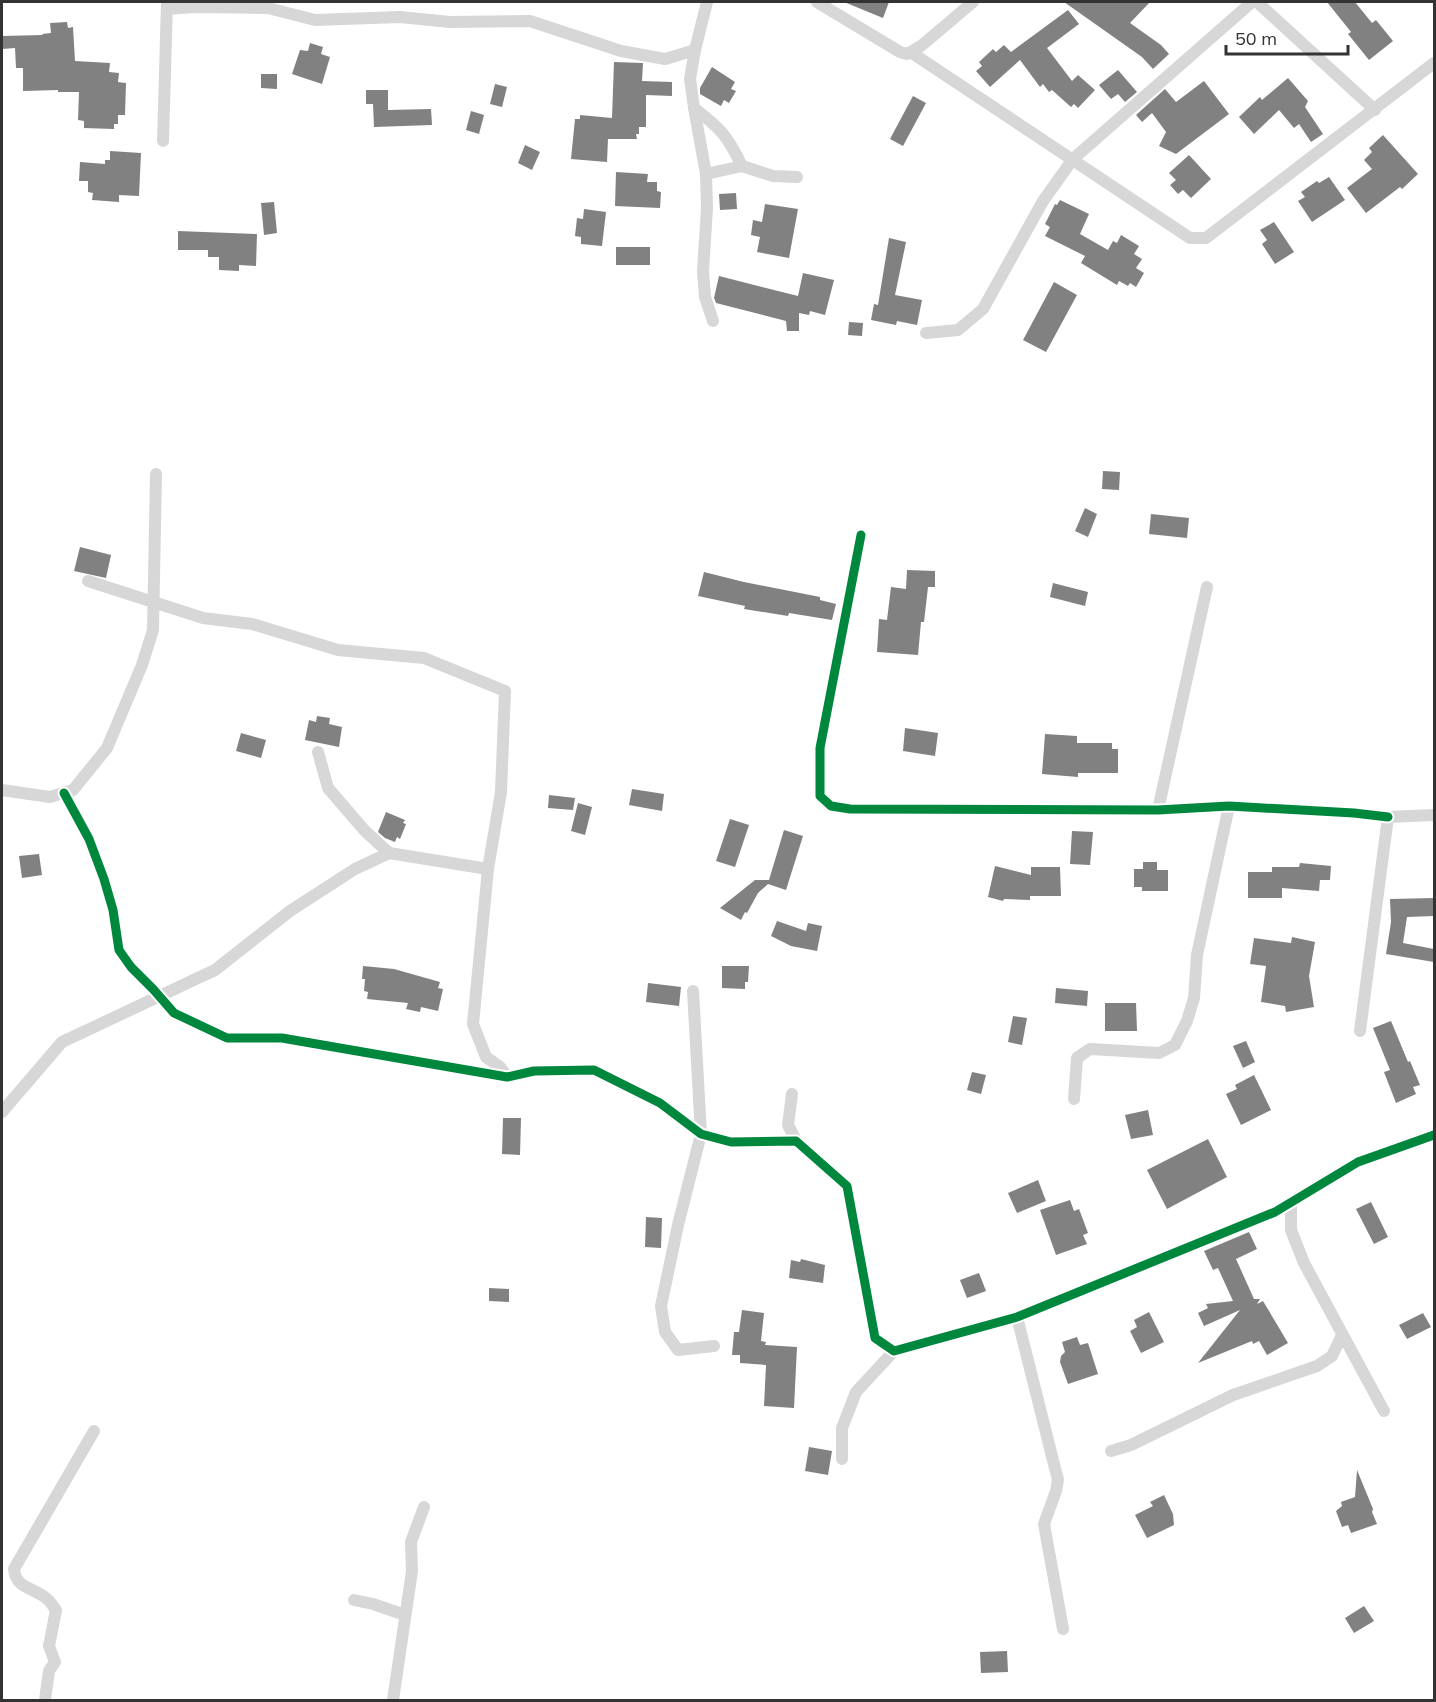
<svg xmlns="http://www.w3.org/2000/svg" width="1436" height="1702" font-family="Mulish,sans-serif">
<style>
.building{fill:#818181}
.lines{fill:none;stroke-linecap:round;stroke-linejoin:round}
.street{stroke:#d7d7d7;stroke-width:12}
.cycleway-casing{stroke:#fff;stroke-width:13}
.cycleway{stroke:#00873e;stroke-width:9}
</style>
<rect width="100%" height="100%" fill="#fff"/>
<!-- building -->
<g class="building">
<path d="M844,2H889L883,18Z"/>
<path d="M1064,2H1150L1130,23L1161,45L1169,54L1153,69L1142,57Z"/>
<path d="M1327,2H1355L1372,23L1376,20L1393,41L1369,60L1348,34L1351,32Z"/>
<path d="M1068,10L1079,24L1047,48L1072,81L1078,75L1095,90L1078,108L1074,104L1071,107L1052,90L1049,92L1043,84L1040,87L1020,60L990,87L976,71L982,66L979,62L993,49L996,52L1004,45L1011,52Z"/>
<path d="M67,22L68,28L73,27L75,61L110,63L109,72L119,73L118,82L126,83L125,115H118V124H114V129L84,128V121L78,120L79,92H58V90L23,91V68H16L15,48L2,49V36L43,35L42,34L51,33L50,23Z"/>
<path d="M310,43L323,47L321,54L330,57L322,84L292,74L300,50L308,51Z"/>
<path d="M614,62L643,63L642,81L672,82V96L646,95V127H639V134H636L637,139H608L607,162L571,159L575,119H580V115L612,118Z"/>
<path d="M712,67L735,82L731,89L736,91L729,103L724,100L721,106L700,94V88Z"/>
<path d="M1118,70L1137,92L1125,102L1118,94L1111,99L1099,85Z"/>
<path d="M261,74H277V89L261,88Z"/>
<path d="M1288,78L1308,101L1305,107L1323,134L1311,142L1299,124L1294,128L1279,110L1254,134L1239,117L1260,97L1262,100Z"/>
<path d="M1204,81L1229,114L1176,154L1159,146L1166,132L1152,113L1142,122L1136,115L1165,89L1176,102Z"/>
<path d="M495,84L507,87L502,107L490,104Z"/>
<path d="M366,90H388V110L431,109L432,125L374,127L373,104H366Z"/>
<path d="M913,96L926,103L903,146L890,139Z"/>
<path d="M471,111L484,115L479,134L466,130Z"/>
<path d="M1383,135L1418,174L1402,189L1400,187L1366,213L1347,188L1372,169L1364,160L1372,152L1369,148Z"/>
<path d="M525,145L540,152L532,170L518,163Z"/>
<path d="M110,151L141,153L139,196L119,195V202L92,200L93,193L88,192V181H79L80,162L105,164V160H110Z"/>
<path d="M1189,155L1211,179L1191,198L1183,190L1178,194L1170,185L1176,180L1169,173Z"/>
<path d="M616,172L648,174L647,182H657V191L661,192L660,208L615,206Z"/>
<path d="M1329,177L1345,200L1312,222L1298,201L1305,197L1301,192L1317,181L1319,183Z"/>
<path d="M736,193L737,209L720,210L719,194Z"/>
<path d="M1060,200L1089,214L1080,234L1108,250L1113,241L1117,243L1121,235L1139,246L1134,254L1142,259L1136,268L1144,273L1136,287L1130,283L1128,286L1119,281L1117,285L1081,263L1085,256L1045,236L1050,227L1045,224L1055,204L1057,205Z"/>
<path d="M274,202L277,233L264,235L261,203Z"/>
<path d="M765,204L798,209L789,258L757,252L760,237L751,235L753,220L762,222Z"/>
<path d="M584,209L606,212L602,246L581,244V237L575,236L577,218L583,219Z"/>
<path d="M1274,222L1294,252L1275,264L1262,244L1267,240L1260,230Z"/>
<path d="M178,231L257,234L256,266L239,265V271L219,270V257H208V250H178Z"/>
<path d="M889,238L906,242L895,295L922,300L917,325L897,321L896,325L871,320L874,304L878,305Z"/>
<rect x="616" y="247" width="34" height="18"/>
<path d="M803,273L834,280L825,315L810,311L809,315L799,313V331H787L786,321L716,303L714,298L719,276L798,296Z"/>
<path d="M1054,282L1077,295L1046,352L1023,340Z"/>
<path d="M849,322L863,323L862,336L848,335Z"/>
<path d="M1103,471L1120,472L1119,490L1102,489Z"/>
<path d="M1085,508L1097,514L1088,537L1075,531Z"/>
<path d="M1151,514L1189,518L1187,538L1149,534Z"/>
<path d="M80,547L111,555L106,578L74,571Z"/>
<path d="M907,570L935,571V587H928L924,622H921L918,655L877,652L879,619L887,620L891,587L906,589Z"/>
<path d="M704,572L744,582L820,597V600L836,604L832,620L789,613L788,616L744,609L745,606L698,596Z"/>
<path d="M1053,583L1088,592L1085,606L1050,597Z"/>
<path d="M317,716L330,718L329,724L342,727L339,747L305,740L309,720L316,722Z"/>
<path d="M905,728L938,733L935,756L903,751Z"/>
<path d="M241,733L266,740L261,758L236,751Z"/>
<path d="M1045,734L1077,736V743H1112V749H1118V773H1078V777L1042,774Z"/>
<path d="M632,789L664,794L662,811L629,805Z"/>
<path d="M549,795L575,798L573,810L548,808Z"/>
<path d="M578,803L592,807L585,835L571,831Z"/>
<path d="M386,812L405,820L403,823L406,824L400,839L397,837L395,842L385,838L378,832Z"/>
<path d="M730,819L749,825L735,867L716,861Z"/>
<path d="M784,830L803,836L786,890L768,884L758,893L747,913L745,912L741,920L720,908L755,880H769Z"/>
<path d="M1072,831L1093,832L1090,865L1070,864Z"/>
<path d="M39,854L42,875L22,878L19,856Z"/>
<path d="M1143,862H1157V870H1168V891H1142V887H1134V869H1143Z"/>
<path d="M1300,863L1331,866L1330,880H1320L1319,891L1282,888V898H1248V872H1272V867H1299Z"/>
<path d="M995,866L1031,875V867H1060L1061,896H1030V900L1004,899L1003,901L988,897Z"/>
<path d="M1434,898V916L1407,917L1403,943L1434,949V962L1386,954L1391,922L1390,899Z"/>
<path d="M777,921L806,931L808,923L822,926L817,951L791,946L771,936Z"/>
<path d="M1292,937L1315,942L1309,976L1314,1007L1286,1012L1285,1006L1261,1002L1266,966L1250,964L1254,938L1291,943Z"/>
<path d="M363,966L394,969L440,982L438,988L443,989L438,1011L421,1007L420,1012L406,1009L408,1003L367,999L368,992L364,991L365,979H362Z"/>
<path d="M722,966H749L748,982H745V989L722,988Z"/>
<path d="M648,983L681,987L679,1006L646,1002Z"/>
<path d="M1056,988L1088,991L1087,1006L1055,1003Z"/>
<path d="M1105,1003H1136L1137,1031H1105Z"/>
<path d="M1013,1016L1027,1018L1022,1045L1008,1042Z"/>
<path d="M1391,1021L1408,1062L1410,1061L1420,1085L1413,1087L1416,1094L1396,1103L1384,1072L1390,1070L1373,1028Z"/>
<path d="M1246,1041L1255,1062L1243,1068L1233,1046Z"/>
<path d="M972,1072L986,1075L981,1094L967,1090Z"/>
<path d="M1254,1075L1271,1110L1241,1125L1226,1094L1237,1089L1235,1085Z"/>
<path d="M1148,1110L1153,1135L1131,1139L1125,1115Z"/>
<path d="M503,1118H521L520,1155L502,1154Z"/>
<path d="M1208,1139L1227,1177L1167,1209L1147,1170Z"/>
<path d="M1038,1180L1046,1201L1017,1213L1008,1193Z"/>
<path d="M1070,1200L1074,1211L1079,1209L1088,1233L1083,1235L1087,1244L1056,1255L1040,1210Z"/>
<path d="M1371,1202L1388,1237L1374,1244L1356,1209Z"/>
<path d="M646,1217L662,1218L661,1248L645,1247Z"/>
<path d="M1249,1232L1257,1249L1236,1259L1254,1299H1260L1257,1304L1263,1301L1288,1343L1267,1355L1259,1341L1253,1344L1252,1341L1198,1363L1240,1310L1204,1326L1198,1313L1208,1308L1206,1304L1233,1301L1218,1268L1213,1270L1204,1251Z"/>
<path d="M801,1259L825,1265L823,1283L789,1278L791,1260L800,1262Z"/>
<path d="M979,1273L986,1291L967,1298L960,1280Z"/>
<path d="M489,1288L509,1289V1302L489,1301Z"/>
<path d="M742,1310L764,1313L761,1341L766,1342L765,1345L797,1347L794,1408L764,1406L766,1365L740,1363V1355H732L734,1332H739Z"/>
<path d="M1149,1312L1164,1342L1141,1353L1130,1331L1137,1327L1134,1320Z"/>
<path d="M1423,1313L1431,1327L1407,1339L1399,1325Z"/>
<path d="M1077,1337L1080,1345L1088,1343L1098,1374L1068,1384L1060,1362L1061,1356L1065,1352L1062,1342Z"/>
<path d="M809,1447L832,1451L828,1475L805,1471Z"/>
<path d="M1357,1470L1373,1509L1372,1512L1377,1524L1351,1533L1348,1525L1342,1527L1336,1511L1342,1506L1341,1502L1355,1497Z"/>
<path d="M1164,1495L1173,1514L1174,1525L1147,1538L1135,1515L1153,1506L1150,1502Z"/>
<path d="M1364,1606L1374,1621L1354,1633L1345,1618Z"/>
<path d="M1007,1651L1008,1672L981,1673L980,1652Z"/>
</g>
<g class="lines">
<!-- street -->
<g class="street">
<path d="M817,2L900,52L907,54L921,46L973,2"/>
<path d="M1257,2L1375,110"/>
<path d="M167,9L194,7L268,8L315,20L400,17L450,22L530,21L621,51L665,59L695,50L690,79L694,108C720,128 727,135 742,166L773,176L797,177"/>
<path d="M695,50L707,2"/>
<path d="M912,53L1190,238H1206L1434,63"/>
<path d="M694,108L706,174L707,208L703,271L705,297L713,321"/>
<path d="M163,141L167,3"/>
<path d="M706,174L742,166"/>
<path d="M926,333L958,330L983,309L1043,201L1073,159L1252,2"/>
<path d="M861,535L820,748V796L831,806L850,809L1158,810L1229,806L1354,813L1388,817"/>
<path d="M88,581L203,618L252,624L338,650L424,658L505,691L501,792L488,869L473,1024L486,1057L500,1067L507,1077"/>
<path d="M318,752L328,788L365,831L389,853"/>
<path d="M2,790L50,797L73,790L107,748L142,665L153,630L156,474"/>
<path d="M64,793L89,839L104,879L113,910L119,950L131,967L153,989L174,1013L227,1038H282L507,1077L534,1071L594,1070L660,1103L701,1134L731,1142L796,1141L847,1186L875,1338L894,1351L1017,1317L1275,1212L1358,1162L1434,1135"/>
<path d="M1158,810L1207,587"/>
<path d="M693,991L701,1134L678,1225L661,1306L665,1332L678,1350L714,1346"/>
<path d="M1360,1031L1388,817L1434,815"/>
<path d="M792,1094L788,1125L796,1141"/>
<path d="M1074,1099L1077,1058L1090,1049L1159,1053L1175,1045L1187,1021L1194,998L1197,955L1229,806"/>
<path d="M2,1112L62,1042L215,970L290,911L355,869L389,853L488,869"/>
<path d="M1291,1202V1230L1304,1263L1384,1411"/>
<path d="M1017,1317L1058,1480L1056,1491L1044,1524L1063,1629"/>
<path d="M1111,1451L1131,1445L1233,1395L1317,1366L1332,1356L1342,1335"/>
<path d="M842,1459V1428L856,1392L894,1351"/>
<path d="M354,1600L373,1604L405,1615"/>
<path d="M45,1700L49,1671L55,1662L49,1646L56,1610C53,1606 50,1601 46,1598C33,1587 16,1589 14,1569L94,1431"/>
<path d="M393,1700L412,1571L411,1542L424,1507"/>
</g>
<defs>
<g id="cycleway">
<path d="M861,535L820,748V796L831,806L850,809L1158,810L1229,806L1354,813L1388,817"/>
<path d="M64,793L89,839L104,879L113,910L119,950L131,967L153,989L174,1013L227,1038H282L507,1077L534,1071L594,1070L660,1103L701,1134L731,1142L796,1141L847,1186L875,1338L894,1351L1017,1317L1275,1212L1358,1162L1434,1135"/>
</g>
</defs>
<!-- cycleway casing -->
<use href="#cycleway" class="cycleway-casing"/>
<!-- cycleway -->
<use href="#cycleway" class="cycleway"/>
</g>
<!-- border -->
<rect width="1436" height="1702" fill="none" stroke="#333333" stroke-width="6"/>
<!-- scale -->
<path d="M1226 45v9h122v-9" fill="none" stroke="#333333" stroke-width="3"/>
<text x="1235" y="45" font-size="18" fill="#333333" stroke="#ffffff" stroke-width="4.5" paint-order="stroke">50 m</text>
</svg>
